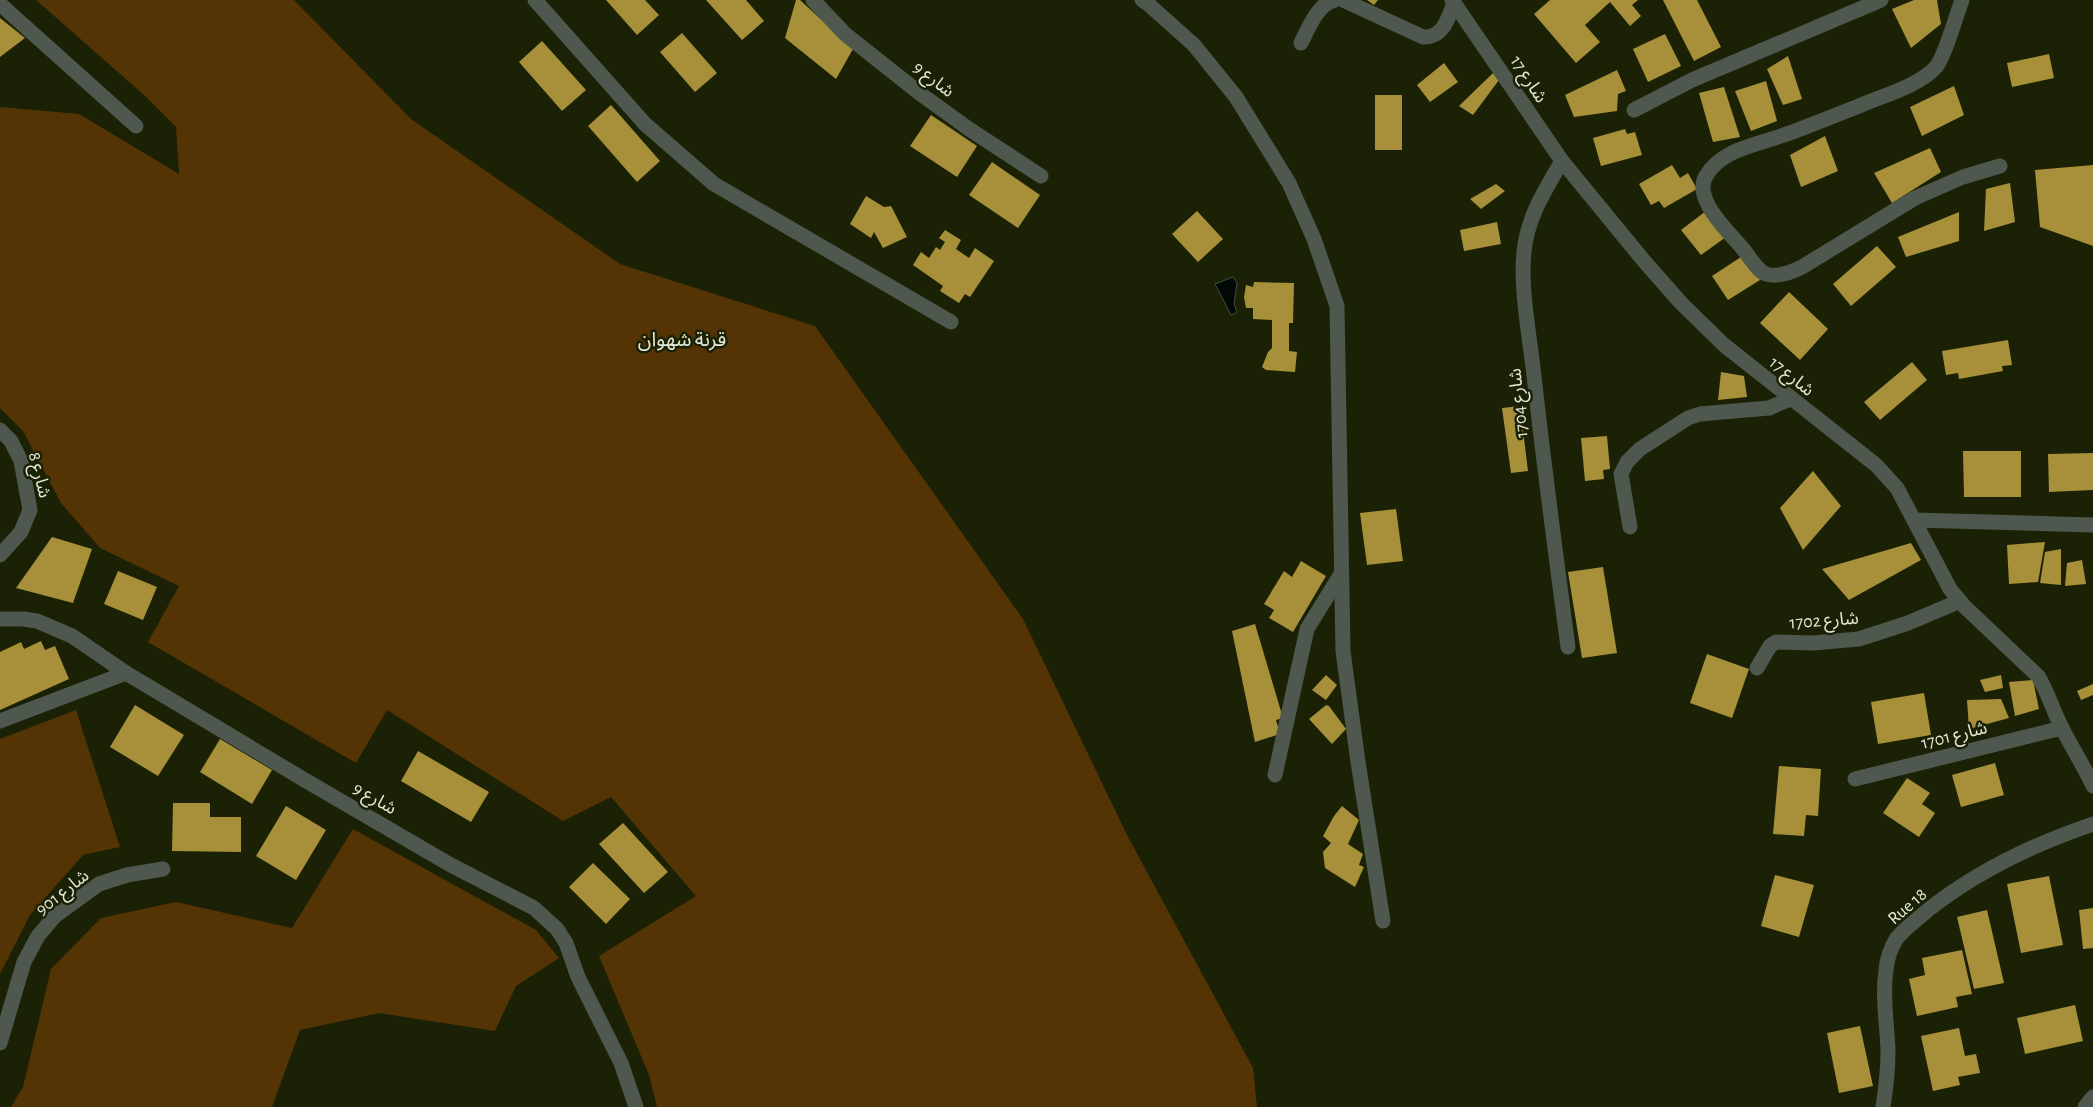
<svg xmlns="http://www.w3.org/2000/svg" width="2093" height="1107" font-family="'Alegreya Sans','Noto Sans Arabic',sans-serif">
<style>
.green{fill:#543405}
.water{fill:#010906;stroke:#454c45}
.building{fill:#a79039}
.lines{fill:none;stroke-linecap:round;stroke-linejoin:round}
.street{stroke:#4e584e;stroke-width:15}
.labels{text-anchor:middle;stroke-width:5;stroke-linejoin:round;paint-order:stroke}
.street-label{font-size:18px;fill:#e3e8d7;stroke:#1b2105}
.quarter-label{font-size:20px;fill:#e3e8d7;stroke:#1b2105}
</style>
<rect width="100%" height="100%" fill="#1b2105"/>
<!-- green -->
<g class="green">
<path d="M36,0H294L411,119L620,264L815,326L1023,619L1127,835L1253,1068L1257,1107H657L649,1075L599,956L696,896L611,797L563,821L387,710L356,763L148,642L179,586L100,548L61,503L23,431L0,408V107L79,114L179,174L176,127L143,94Z"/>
<path d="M76,710L120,847L83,855L30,915L0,974V739Z"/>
<path d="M353,829L536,930L559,958L516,986L495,1031L379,1013L300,1030L272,1107H11L23,1087L51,969L101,918L176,902L292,928Z"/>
</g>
<!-- water -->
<path class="water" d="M1233,277L1237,283L1234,304L1237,312L1231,315L1215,284Z"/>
<!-- building -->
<g class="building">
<path d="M606,0H645L659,15L637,35Z"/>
<path d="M706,0H746L764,21L742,40Z"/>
<path d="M796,0H800L853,49L836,79L785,38Z"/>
<path d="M1367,0H1378L1374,5Z"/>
<path d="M1550,0H1638L1632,5L1641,16L1630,26L1610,2L1585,25L1600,42L1576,63L1534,14Z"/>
<path d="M1663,0H1697L1721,47L1694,61Z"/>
<path d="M1914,0H1937L1941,24L1911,48L1892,9Z"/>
<path d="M0,18L25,38L0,57Z"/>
<path d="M682,33L717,73L695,92L660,52Z"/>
<path d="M1665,34L1681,66L1648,82L1633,49Z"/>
<path d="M542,41L586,90L562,111L519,62Z"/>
<path d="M2049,54L2054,78L2012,87L2007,63Z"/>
<path d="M1788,56L1802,99L1783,105L1767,69Z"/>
<path d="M1444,63L1458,82L1430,102L1417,85Z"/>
<path d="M1617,70L1626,91L1618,94L1617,111L1574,117L1565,95Z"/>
<path d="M1493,73L1499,80L1473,115L1459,106Z"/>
<path d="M1766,81L1777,121L1751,131L1735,91Z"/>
<path d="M1954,86L1964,115L1922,136L1910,107Z"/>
<path d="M1724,87L1740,137L1713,142L1699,93Z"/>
<rect x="1375" y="95" width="27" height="55"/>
<path d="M611,105L660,161L637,182L588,126Z"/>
<path d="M931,115L977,146L957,177L910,146Z"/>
<path d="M1625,129L1627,134L1635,132L1642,155L1601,166L1593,138Z"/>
<path d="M1825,136L1838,171L1801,187L1790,155Z"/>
<path d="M1930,148L1941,172L1892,203L1874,173Z"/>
<path d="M992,162L1040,195L1018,228L969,195Z"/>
<path d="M1672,165L1680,178L1688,173L1697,189L1664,208L1659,201L1651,205L1639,184Z"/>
<path d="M2093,165V246L2040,227L2035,170Z"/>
<path d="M2010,183L2015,222L1984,231L1986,189Z"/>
<path d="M1496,184L1505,191L1481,209L1470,199Z"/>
<path d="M866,196L884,207L891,206L907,237L883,248L874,232L871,238L850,224Z"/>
<path d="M1197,211L1223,239L1198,262L1172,234Z"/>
<path d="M1706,211L1726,237L1701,255L1681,230Z"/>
<path d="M1959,212V241L1906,257L1898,237Z"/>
<path d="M1497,222L1501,244L1464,251L1460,230Z"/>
<path d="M945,230L961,240L956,249L969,258L975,248L994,261L970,297L965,294L959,303L940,291L943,286L913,265L921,252L929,258L936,247L940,250L945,242L939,238Z"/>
<path d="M1877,246L1896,267L1851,306L1833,284Z"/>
<path d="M1744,255L1760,280L1728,300L1712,276Z"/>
<path d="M1254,282L1294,283L1293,323H1289V351L1297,352L1295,372L1266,370L1262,367L1268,352L1272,348V320L1253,319V308H1246L1244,297L1246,285L1253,287Z"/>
<path d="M1789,292L1828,329L1800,360L1760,323Z"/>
<path d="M2008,340L2012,365L2002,366L2003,371L1959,379L1958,373L1946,375L1942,351Z"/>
<path d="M1912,362L1927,380L1880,420L1864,402Z"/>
<path d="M1721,372L1744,376L1747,397L1718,400Z"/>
<path d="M1520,406L1528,471L1511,473L1502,408Z"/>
<path d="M1607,436L1610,469L1603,470L1604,479L1585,481L1581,438Z"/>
<path d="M1963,451H2021V497H1964Z"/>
<path d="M2093,453V490L2049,492L2048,454Z"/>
<path d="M1813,471L1841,506L1803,550L1780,508Z"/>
<path d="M1396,509L1403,561L1367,565L1360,513Z"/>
<path d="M52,537L92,549L73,603L16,588Z"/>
<path d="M2045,542L2038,582L2009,584L2007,545Z"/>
<path d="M1911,543L1921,560L1849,600L1822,569Z"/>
<path d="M2061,549V585L2040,583L2045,552Z"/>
<path d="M2082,560L2086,584L2065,586L2067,563Z"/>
<path d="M1301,561L1326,576L1293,632L1269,618L1274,610L1264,604L1284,571L1292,577Z"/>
<path d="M1603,567L1617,653L1582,658L1568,572Z"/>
<path d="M118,571L157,587L143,620L104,604Z"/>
<path d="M1255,624L1283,718L1276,720L1280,734L1255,742L1232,631Z"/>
<path d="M41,641L45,650L55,646L69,679L0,710V652L21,642L24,649Z"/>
<path d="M1707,654L1749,669L1732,718L1690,703Z"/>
<path d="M1326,675L1337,685L1326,700L1312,690Z"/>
<path d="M2001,675L2003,688L1985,692L1980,680Z"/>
<path d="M2033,680L2039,709L2015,716L2009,682Z"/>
<path d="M2093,684V695L2081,700L2077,691Z"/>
<path d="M1924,693L1931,735L1878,744L1871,702Z"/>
<path d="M2001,699L2009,718L1969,729L1967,700Z"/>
<path d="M135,705L184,735L158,776L110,747Z"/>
<path d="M1326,705L1329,706L1346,729L1332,744L1309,719Z"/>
<path d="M220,739L272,770L252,804L200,772Z"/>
<path d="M418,751L489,792L471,822L401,781Z"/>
<path d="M1995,763L2004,795L1961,807L1952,775Z"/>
<path d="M1779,766L1821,769L1818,816L1806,815L1804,836L1773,834Z"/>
<path d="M1907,778L1930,793L1922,804L1935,813L1919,837L1883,813Z"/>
<path d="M173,803H210V817H241V852L172,851Z"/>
<path d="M286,806L326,830L296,880L256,856Z"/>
<path d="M1342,806L1359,820L1348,844L1363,854L1359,865L1364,867L1355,887L1325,868L1323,852L1331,843L1323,836L1334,816Z"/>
<path d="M623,823L668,872L644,893L599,844Z"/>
<path d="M593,863L630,899L606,924L569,887Z"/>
<path d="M1775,875L1814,885L1799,937L1761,926Z"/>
<path d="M2049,876L2063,945L2021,953L2007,884Z"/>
<path d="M2093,908V948L2083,949L2079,910Z"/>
<path d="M1987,910L2004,983L1974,989L1957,917Z"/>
<path d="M1962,950L1972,994L1956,997L1958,1007L1917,1016L1909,979L1925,975L1922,958Z"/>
<path d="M2075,1005L2083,1041L2025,1054L2017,1018Z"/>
<path d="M1860,1026L1873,1086L1839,1093L1827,1033Z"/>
<path d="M1959,1028L1965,1056L1976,1054L1980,1073L1958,1077L1960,1085L1933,1091L1921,1036Z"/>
</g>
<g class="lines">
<!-- street -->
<g class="street">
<path d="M535,0L645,124L714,184L951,322"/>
<path d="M813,0L845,34L922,95L969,129L1041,176"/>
<path d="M1142,0L1147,3L1194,45L1236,97L1289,183L1314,239L1337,306L1343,651L1358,762L1383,921"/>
<path d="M1343,0L1423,37C1443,38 1448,19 1454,3"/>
<path d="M1452,0L1562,161L1644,261L1681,303L1724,345L1876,465L1897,488L1950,589L1964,606L2038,676C2048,692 2053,711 2062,728C2072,748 2084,766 2093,786"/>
<path d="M1962,0C1956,16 1945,56 1936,67C1919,86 1882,96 1859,106C1833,116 1807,127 1781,136C1755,145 1721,150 1706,176C1692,199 1730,233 1743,249C1750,257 1756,270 1766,274C1778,278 1792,272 1802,267L1915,198L1963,177L2000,166"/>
<path d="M0,4L136,126"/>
<path d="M1301,43C1308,29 1318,3 1335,0"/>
<path d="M1634,110L1692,80L1881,0"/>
<path d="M1562,161C1545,190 1527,218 1524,252C1520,289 1530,338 1534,376C1544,467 1556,557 1568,647"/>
<path d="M0,430L11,441L21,461L30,510L21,532L0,555"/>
<path d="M1914,520L2093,525"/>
<path d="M1630,527L1621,474L1627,462L1640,449L1688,418L1700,414L1769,408L1790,399"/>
<path d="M0,619H23L37,621L72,636L126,673L303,779L449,864L534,908L557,929L566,943L578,977L621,1063L636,1107"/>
<path d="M1757,668L1770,646L1776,642L1813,643L1859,639L1908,623L1960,601"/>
<path d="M0,721L126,673"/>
<path d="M1275,775L1307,629L1341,574"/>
<path d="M1855,779L2062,728"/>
<path d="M0,1043L24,962L38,936L55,916L99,884L127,875L163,869"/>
<path d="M1883,1107C1886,1088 1888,1069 1888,1050C1887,1024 1882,996 1886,970C1887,959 1891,947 1897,938C1906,927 1918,919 1928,910C1977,871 2034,844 2093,824"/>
<path d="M2085,1107L2093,1097"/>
</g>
</g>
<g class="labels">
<!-- street labels -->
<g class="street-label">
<text transform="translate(934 79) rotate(38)" y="6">شارع 9</text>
<text transform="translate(1529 79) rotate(57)" y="6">شارع 17</text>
<text transform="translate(1792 376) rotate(39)" y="6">شارع 17</text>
<text transform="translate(1518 403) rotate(-96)" y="6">شارع 1704</text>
<text transform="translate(40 475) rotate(76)" y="6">شارع 8</text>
<text transform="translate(1824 620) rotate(-4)" y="6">شارع 1702</text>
<text transform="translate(1954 735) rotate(-14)" y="6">شارع 1701</text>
<text transform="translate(375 798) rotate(30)" y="6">شارع 9</text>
<text transform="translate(62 892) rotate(-38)" y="6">شارع 901</text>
<text transform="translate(1907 906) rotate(-41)" y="6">Rue 18</text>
</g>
<!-- quarter labels -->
<g class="quarter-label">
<text x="682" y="346">قرنة شهوان</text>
</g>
</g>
</svg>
